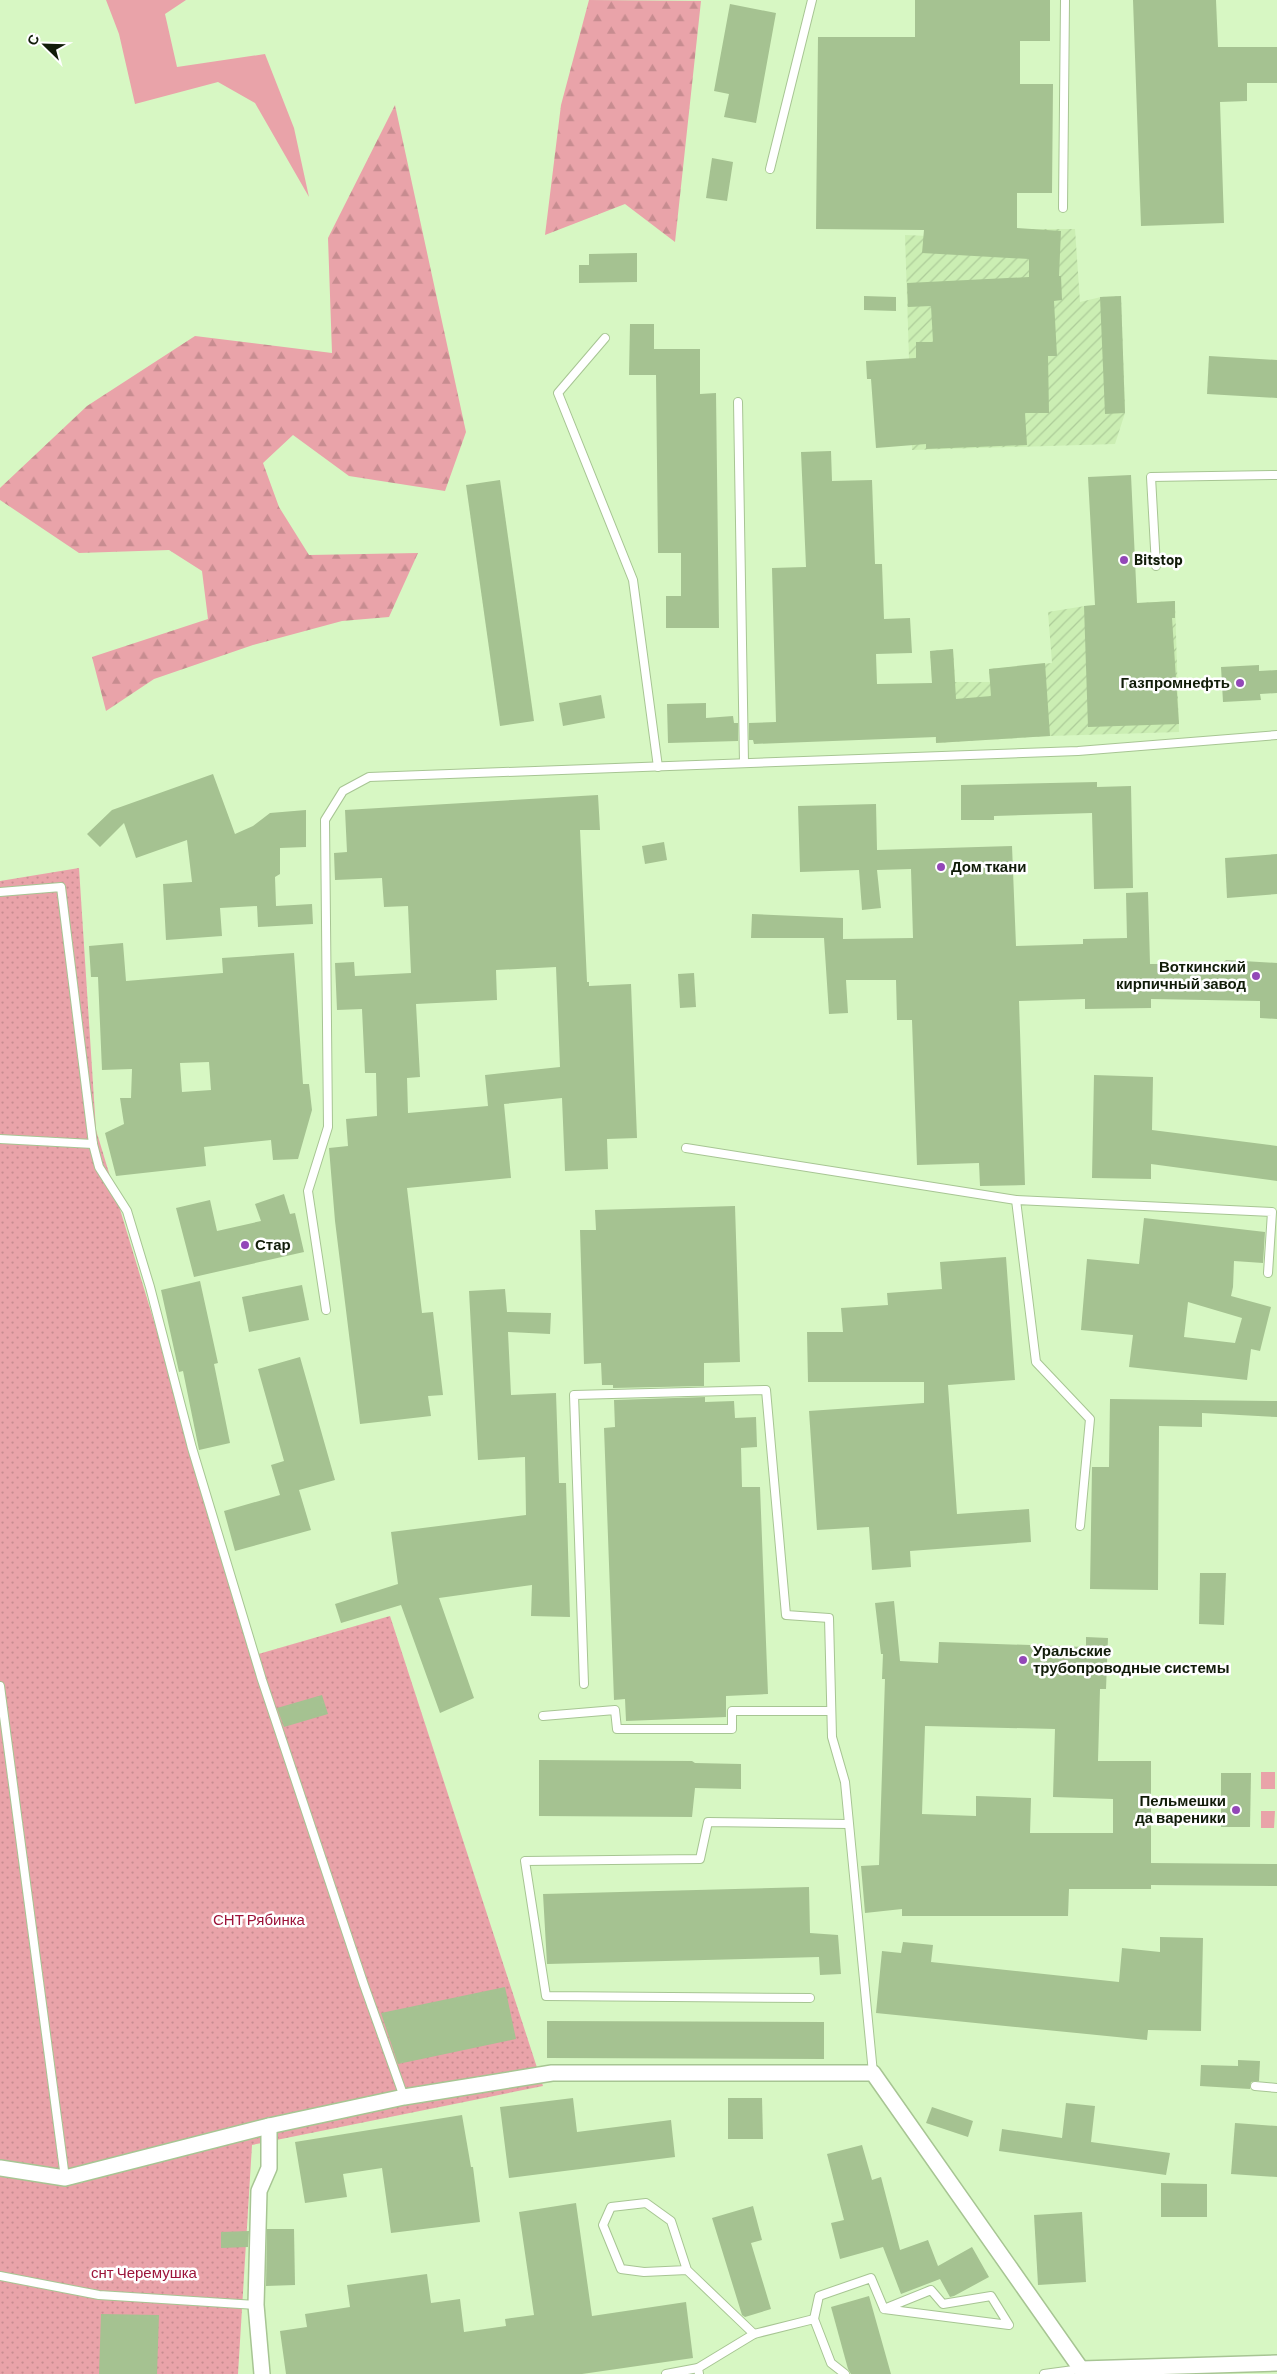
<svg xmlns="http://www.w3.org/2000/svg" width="1277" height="2374" font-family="Barlow,sans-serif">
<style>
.industrial{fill:url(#industrial-furrows)}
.grass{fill:#e9a3a9}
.forest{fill:url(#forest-firs)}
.garden{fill:url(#garden-dots)}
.building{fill:#a5c291;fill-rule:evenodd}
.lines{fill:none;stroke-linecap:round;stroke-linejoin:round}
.lane-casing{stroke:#a7c593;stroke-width:10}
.street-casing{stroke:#a7c593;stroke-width:18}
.lane{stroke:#fff;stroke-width:8}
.street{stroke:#fff;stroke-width:15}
.poi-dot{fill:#9347b8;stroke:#fff;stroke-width:2}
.labels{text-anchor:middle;stroke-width:5;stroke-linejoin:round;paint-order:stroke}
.poi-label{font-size:15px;font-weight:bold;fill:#111c09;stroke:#fff;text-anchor:start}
.park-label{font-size:15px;fill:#9c143a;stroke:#fff}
</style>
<defs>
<pattern id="industrial-furrows" width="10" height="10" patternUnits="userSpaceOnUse" patternTransform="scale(1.25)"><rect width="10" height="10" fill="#cbeeb3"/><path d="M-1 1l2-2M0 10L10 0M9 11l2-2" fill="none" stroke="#adcc99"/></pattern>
<pattern id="forest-firs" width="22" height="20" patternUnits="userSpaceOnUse" patternTransform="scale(1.25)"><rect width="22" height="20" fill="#e9a3a9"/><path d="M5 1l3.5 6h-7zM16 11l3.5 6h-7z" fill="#c78c90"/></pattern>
<pattern id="garden-dots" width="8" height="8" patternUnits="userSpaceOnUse" patternTransform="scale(1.25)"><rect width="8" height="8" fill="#e9a3a9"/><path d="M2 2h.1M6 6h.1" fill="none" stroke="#c78c90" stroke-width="1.8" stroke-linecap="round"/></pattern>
</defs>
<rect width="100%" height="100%" fill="#d7f7c3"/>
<!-- industrial -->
<g class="industrial">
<path d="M1028,229H1075L1080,302L1101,297L1121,296L1125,413L1115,444L912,450L905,235L1027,240Z"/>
<path d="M1175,601L1179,732L1050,736L936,743L930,651L953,649L955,682H990L989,669L1052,663L1048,612L1085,606Z"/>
</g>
<!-- grass -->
<g class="grass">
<path d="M106,0H186L165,14L177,67L265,54L294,128L309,197L255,103L218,82L135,104L119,34Z"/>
<rect x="1261" y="1772" width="14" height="17"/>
<path d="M1261,1811H1275L1274,1828H1261Z"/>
</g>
<!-- forest -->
<g class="forest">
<path d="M589,0L701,1L675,242L625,204L545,235L561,105Z"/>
<path d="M395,105L466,432L445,491L349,476L293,435L263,463L279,507L309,555L418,553L389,617L342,621L253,645L154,679L106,711L92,657L208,619L202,571L169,550L79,553L0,500V488L87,406L195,336L332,353L328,238Z"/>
</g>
<!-- garden -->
<path class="garden" d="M79,868L96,1130L255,1655L390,1616L543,2086L252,2145L238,2374H0V881Z"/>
<!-- building -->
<g class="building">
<path d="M915,0H1050V41H1020V84H1053L1052,193H1017V228L1061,231L1059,276H1061L1062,300L1054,301L1057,356H1048L1049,413H1025L1027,445L926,449V444L876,448L871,379H867L866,361L916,358V342H933L931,306L908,307L907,283L1029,277V259L922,253L924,230L816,229L818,37H915Z"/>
<path d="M1133,0H1216L1218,47H1277V83H1247V101L1220,102L1224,223L1141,226Z"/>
<path d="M730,4L776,13L756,123L724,117L729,94L714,91Z"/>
<path d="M712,158L733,162L727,201L706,198Z"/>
<path d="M637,253V282L579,283V265H589V254Z"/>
<path d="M864,296L896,297V311L864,310Z"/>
<path d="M1121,296L1125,413L1105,414L1100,297Z"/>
<path d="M630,324H654V349H700V394L716,393L719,628H666V596H681V553H658L656,375H629Z"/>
<path d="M1209,356L1277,360V398L1207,394Z"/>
<path d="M831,451L832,481L872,480L875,564H882L884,619L910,618L912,653L876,654L877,684L932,683L930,651L953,649L956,699L991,696L989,669L1045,663L1050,736L936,743V737L754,744L753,740H749V723L776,722L772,568L806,567L801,452Z"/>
<path d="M1131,475L1137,603L1175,601V618H1172L1179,724L1088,727L1084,606L1095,605L1088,477Z"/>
<path d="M500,480L534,721L500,726L466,485Z"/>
<path d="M1259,665V671L1277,670V693L1260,694L1261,700L1223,702L1221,667Z"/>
<path d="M601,695L605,718L563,726L559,703Z"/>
<path d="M706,703V718L733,716L734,723H738V741L668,743L667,704Z"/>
<path d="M213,774L235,834L253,826L270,813L306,810V847L280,848V874L275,877L276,906L312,904L313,924L258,927L257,906L220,908L222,936L166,940L163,884L192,882L187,840L136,858L124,823L100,847L87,834L112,810Z"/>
<path d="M1097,782V787L1131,786L1133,888L1094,889L1092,813L994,816V820H961V785Z"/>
<path d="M598,795L600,830H580L587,982H589V986L631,984L637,1138L607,1139L608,1169L565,1171L562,1098L504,1104L511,1178L407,1188L422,1313L433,1312L443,1395L428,1396L431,1416L360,1424L335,1221L329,1148L348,1146L346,1119L377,1116L376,1073H365L362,1009L337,1010L335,963L354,962L355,976L411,973L408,906L384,907L382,878L335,880L334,853L347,852L345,810ZM556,967L560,1067L485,1075L488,1106L408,1113L407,1078L420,1077L416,1004L497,1000L496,970Z"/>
<path d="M876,804L877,850L1012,846L1016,946L1083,944V939L1127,938L1126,893L1148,892L1150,964H1222L1226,960L1277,963V1019L1260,1018V1001L1151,999V1008L1085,1009V999L1019,1001L1025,1185L980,1186L979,1163L917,1165L912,1020H897L896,980H846L848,1013L829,1014L824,938H751L752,914L843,918V939L913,938L911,869L877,870L881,908L862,910L859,870L800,872L798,806Z"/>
<path d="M664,842L667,860L645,864L642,846Z"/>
<path d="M1277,854V894L1227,898L1225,858Z"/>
<path d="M123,943L126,981L223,973L222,958L294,953L303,1084H309L312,1110L298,1159L273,1160L271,1140L204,1147L206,1166L116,1176L105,1133L124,1124L120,1098H131L132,1069L102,1070L98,977H91L89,946ZM209,1062L211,1090L182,1092L180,1063Z"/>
<path d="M694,973L696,1007L680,1008L678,974Z"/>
<path d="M1094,1075L1153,1077L1152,1130L1277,1146V1181L1151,1164V1179L1092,1178Z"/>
<path d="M284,1194L290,1214L295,1213L304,1252L194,1277L176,1208L210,1200L217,1231L261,1221L255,1204Z"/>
<path d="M735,1206L740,1362L704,1363V1386L613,1388V1385H602L601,1363L584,1364L580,1230H596L595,1210Z"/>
<path d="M1144,1218L1265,1232L1263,1263L1234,1261L1233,1287L1231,1296L1271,1307L1260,1351L1251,1349L1247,1380L1129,1367L1133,1335L1081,1330L1087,1259L1139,1264ZM1188,1302L1242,1318L1235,1343L1184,1337Z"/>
<path d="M1006,1257L1015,1380L948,1385L957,1514L1029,1509L1031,1542L910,1551L911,1567L872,1570L869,1527L817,1530L809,1411L924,1403V1382H808L807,1332H843L841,1308L888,1305L887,1293L942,1289L940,1262Z"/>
<path d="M200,1281L218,1363L214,1364L230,1443L199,1450L183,1371L179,1372L161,1290Z"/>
<path d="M302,1285L309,1320L249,1332L242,1297Z"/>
<path d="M505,1289L507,1312L551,1313L550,1334L508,1332L511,1395L556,1393L559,1483H566L570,1617L531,1616L532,1585L439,1598L474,1698L440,1713L401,1605L341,1623L335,1604L398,1584L391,1532L526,1515L525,1457L478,1460L469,1291Z"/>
<path d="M300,1357L335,1480L299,1490L311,1530L235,1551L224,1511L280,1495L271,1465L284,1461L258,1369Z"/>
<path d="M705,1397V1402L734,1401L735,1418L756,1417L757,1447L741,1448L742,1487H760L768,1694L726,1696V1717L626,1721L625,1699L614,1700L604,1428L615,1427L614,1400Z"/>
<path d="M1110,1399L1277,1401V1417L1202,1413V1427L1159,1426L1158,1590L1090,1589L1092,1467H1109Z"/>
<path d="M1200,1573H1226L1224,1625L1199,1624Z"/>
<path d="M894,1601L900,1661L938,1663L939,1642L1086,1647V1637L1108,1638L1106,1689H1100L1098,1761H1151V1863L1277,1864V1886L1151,1885V1889H1069L1068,1916H902V1909L865,1913L861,1866L879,1865L885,1679H882L883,1654H881L875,1603ZM925,1726L1055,1729L1053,1797L1113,1799V1833H1030L1031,1798L976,1796V1816L922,1814Z"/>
<path d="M322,1695L328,1714L284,1727L277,1708Z"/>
<path d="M539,1760L692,1761L695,1763L741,1764V1789L695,1788L692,1817L539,1816Z"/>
<path d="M1221,1773H1251L1250,1827H1221Z"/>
<path d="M809,1887L810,1933L838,1935L841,1974L820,1975L819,1957L547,1964L543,1894Z"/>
<path d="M1160,1937L1203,1938L1201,2031L1148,2030L1147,2040L876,2013L882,1951L901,1953L903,1942L933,1945L931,1962L1119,1982L1122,1948L1160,1952Z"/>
<path d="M505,1987L516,2039L398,2064L381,2013Z"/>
<path d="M547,2021L824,2022V2059L547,2058Z"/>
<path d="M1238,2060L1260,2061L1259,2081L1251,2082L1250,2089L1200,2086L1201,2065L1238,2066Z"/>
<path d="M573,2098L577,2132L671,2120L675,2157L509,2178L500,2107Z"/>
<path d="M728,2098H762L763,2139H728Z"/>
<path d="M1066,2103L1095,2106L1091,2142L1170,2153L1166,2175L999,2151L1002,2129L1062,2138Z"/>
<path d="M932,2107L973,2121L968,2137L926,2123Z"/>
<path d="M462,2115L471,2167H473L480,2222L391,2233L382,2168L343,2174L347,2197L305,2203L295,2142Z"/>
<path d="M1235,2123L1277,2126V2177L1231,2174Z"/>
<path d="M862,2145L872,2180L881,2177L900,2250L928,2240L938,2266L972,2247L989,2277L954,2296L950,2297L940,2279L901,2294L883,2247L840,2259L831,2223L844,2220L827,2154Z"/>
<path d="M1161,2183L1207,2184V2217H1161Z"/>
<path d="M576,2203L592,2316L686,2302L693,2358L582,2374H286L280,2331L307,2327L305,2314L350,2307L347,2285L427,2274L431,2303L460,2299L464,2332L506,2326L505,2319L534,2315L519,2212Z"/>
<path d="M753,2206L762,2240L751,2243L771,2309L745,2317L742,2315L712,2218Z"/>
<path d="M1082,2212L1086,2282L1038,2285L1034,2215Z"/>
<path d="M267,2229H294L295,2285L266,2286Z"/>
<path d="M249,2231L248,2247L221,2248V2232Z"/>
<path d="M869,2296L891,2374H851L848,2369L831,2307Z"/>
<path d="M101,2314L159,2315L157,2374H99Z"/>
</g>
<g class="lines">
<defs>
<g id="lane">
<path d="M770,169L812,0"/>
<path d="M1063,208L1065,0"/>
<path d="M605,338L558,393L633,580L658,767"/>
<path d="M738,402L744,763"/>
<path d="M1156,566L1151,477L1277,475"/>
<path d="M0,892L61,887L93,1144L99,1167L127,1211L150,1287L192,1448L262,1680L364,1985L404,2097"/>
<path d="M0,1139L93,1144"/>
<path d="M686,1148L1016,1200"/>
<path d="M326,1310L308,1191L328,1127L325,820L343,791L369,777L1078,751L1277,735"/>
<path d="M1080,1526L1090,1419L1036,1362L1016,1200L1272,1212L1268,1273"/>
<path d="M584,1684L574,1395L766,1390L786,1615L829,1618L832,1737L845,1782L873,2073"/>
<path d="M0,1686L65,2178"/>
<path d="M543,1716L615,1710L617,1729H732V1711H831"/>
<path d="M810,1998L546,1996L525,1861L700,1859L708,1822L848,1824"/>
<path d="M1255,2086L1277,2088"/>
<path d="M687,2270L644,2272L621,2269L603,2225L611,2207L646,2203L671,2221L687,2270L754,2334"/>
<path d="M0,2276L99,2295L256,2305"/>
<path d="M814,2319L819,2296L871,2278L884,2309L931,2290L943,2304L991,2296L1009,2325L884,2309"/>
<path d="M666,2374L698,2368"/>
<path d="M699,2374L698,2368L754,2334L814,2319L831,2363L845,2374"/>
<path d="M1044,2374L1081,2369"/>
</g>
<g id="street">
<path d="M0,2168L65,2178L269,2126L404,2097L552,2073H873L1081,2369L1277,2363"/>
<path d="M262,2374L256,2305L259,2191L269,2168V2126"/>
</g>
</defs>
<!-- lane casing -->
<use href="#lane" class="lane-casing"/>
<!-- street casing -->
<use href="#street" class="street-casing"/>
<!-- lane -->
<use href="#lane" class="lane"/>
<!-- street -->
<use href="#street" class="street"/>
</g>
<!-- markers -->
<g class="poi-dot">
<circle cx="1124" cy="560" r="5"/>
<circle cx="1240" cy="683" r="5"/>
<circle cx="941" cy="867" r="5"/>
<circle cx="1256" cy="976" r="5"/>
<circle cx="245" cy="1245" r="5"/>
<circle cx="1023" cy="1660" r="5"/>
<circle cx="1236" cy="1810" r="5"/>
</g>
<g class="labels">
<!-- poi labels -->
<g class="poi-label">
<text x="1134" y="565">Bitstop</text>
<text x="1230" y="688" text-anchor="end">Газпромнефть</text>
<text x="951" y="872">Дом ткани</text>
<text x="1246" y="972" text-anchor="end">Воткинский<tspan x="1246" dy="17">кирпичный завод</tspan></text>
<text x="255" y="1250">Стар</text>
<text x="1033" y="1656">Уральские<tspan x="1033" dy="17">трубопроводные системы</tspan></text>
<text x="1226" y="1806" text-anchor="end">Пельмешки<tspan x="1226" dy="17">да вареники</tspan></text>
</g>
<!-- park labels -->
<g class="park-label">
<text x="259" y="1925">СНТ Рябинка</text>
<text x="144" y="2278">снт Черемушка</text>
</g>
</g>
<!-- north arrow -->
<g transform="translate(45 45) rotate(293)" stroke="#ffffff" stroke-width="4" paint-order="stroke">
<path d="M0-4L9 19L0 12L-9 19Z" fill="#111c09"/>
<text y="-8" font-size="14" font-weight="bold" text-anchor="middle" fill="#111c09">С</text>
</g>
</svg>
